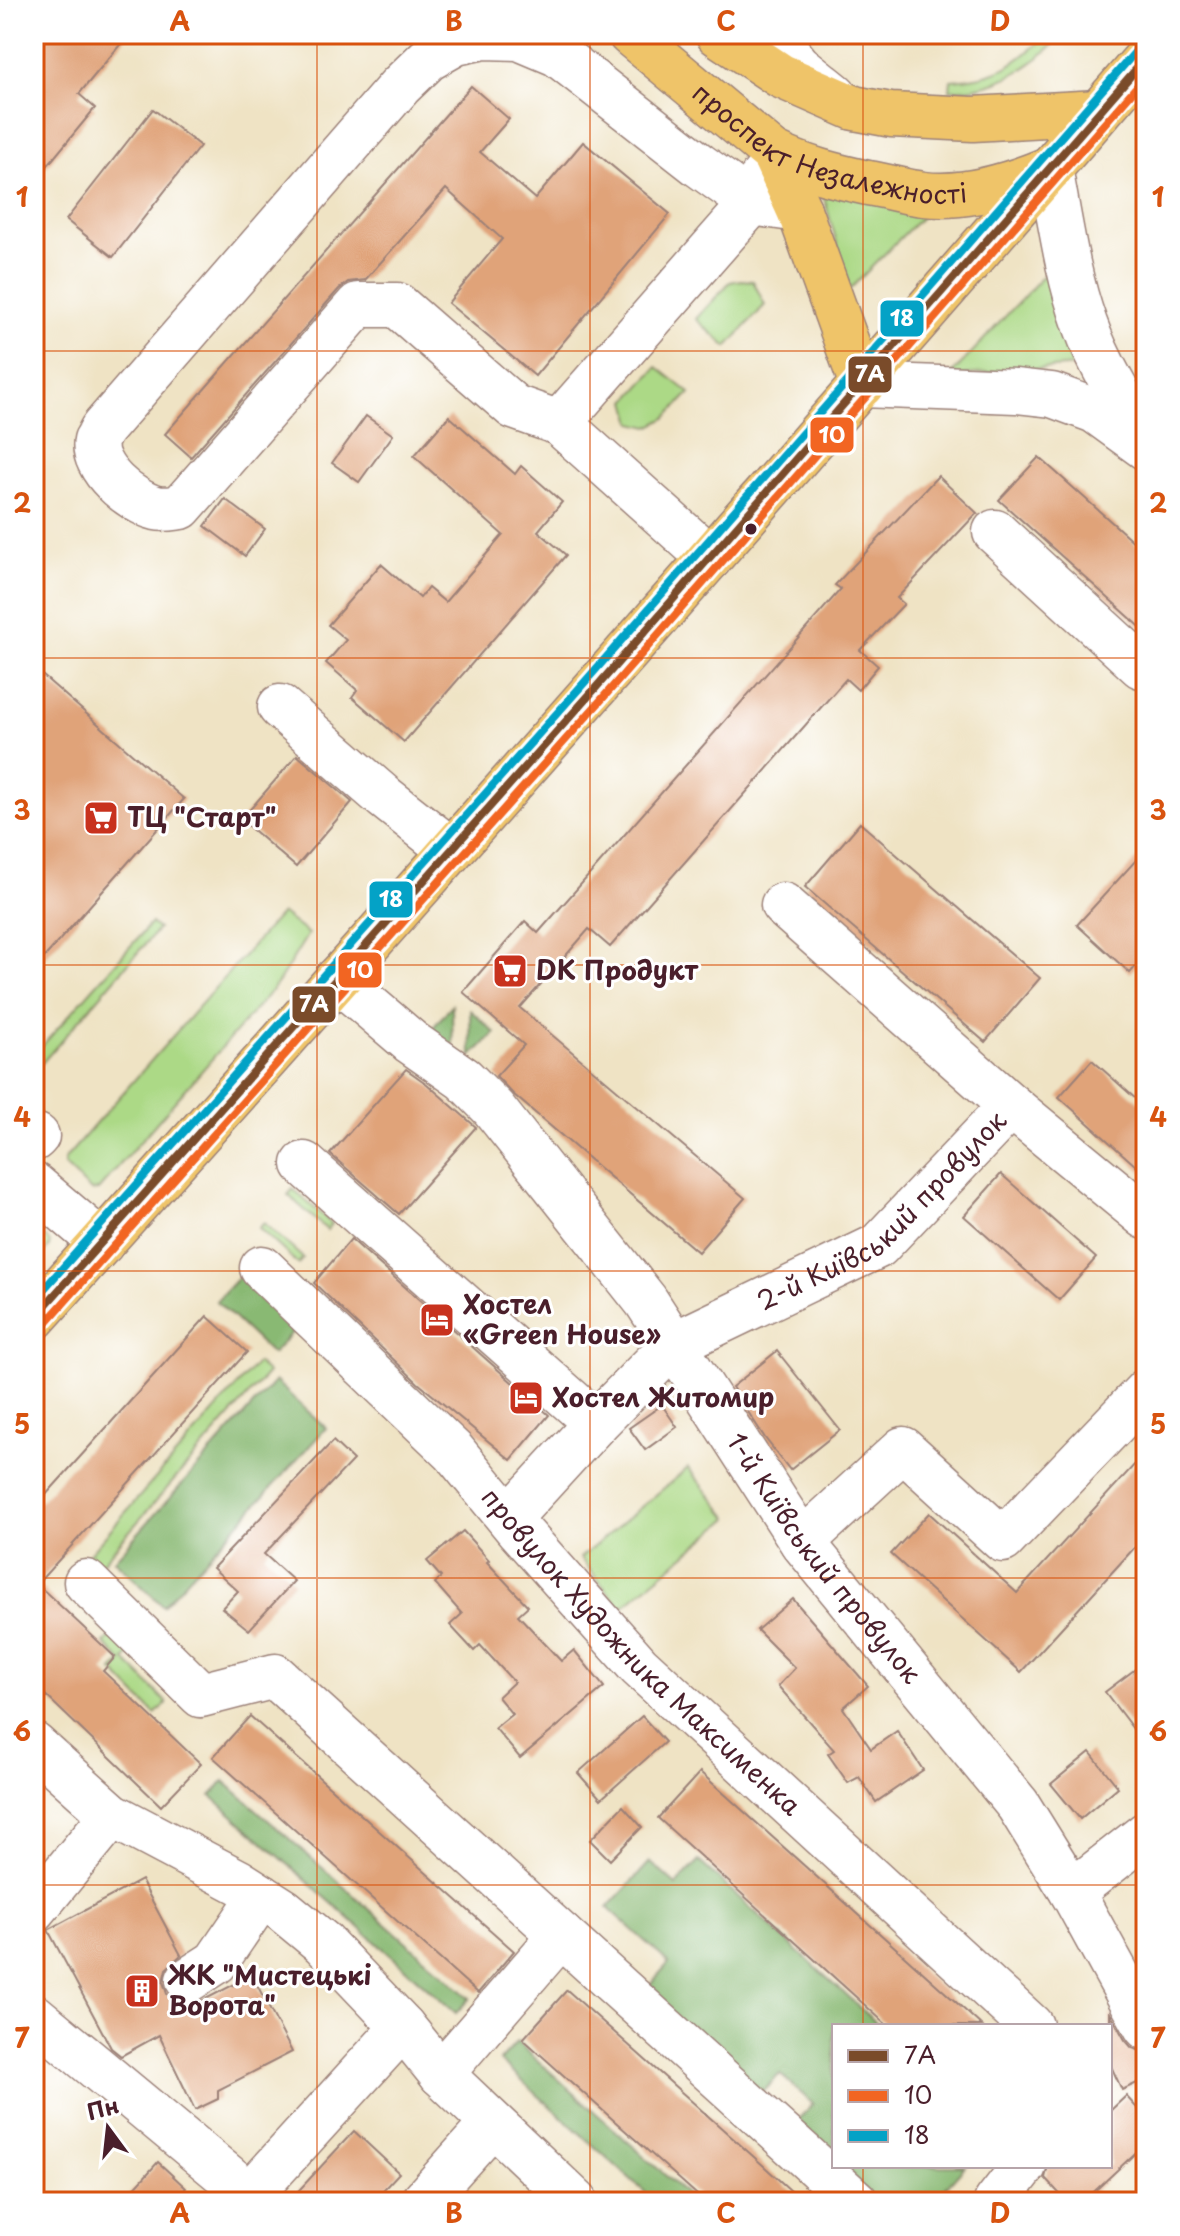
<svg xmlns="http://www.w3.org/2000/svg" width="1180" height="2236" font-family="'Playpen Sans',sans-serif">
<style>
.green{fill:#acd986;stroke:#7b7c58;stroke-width:2}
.forest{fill:#89b973;stroke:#6a6c4f;stroke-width:2}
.building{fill:#e0a379}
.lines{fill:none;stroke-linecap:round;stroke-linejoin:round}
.minor-casing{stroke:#9c8178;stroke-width:47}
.major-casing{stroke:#9c8178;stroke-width:47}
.minor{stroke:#fff;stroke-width:44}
.major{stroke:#efc469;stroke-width:44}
.bus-1-casing{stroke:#fff;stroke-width:14}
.bus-2-casing{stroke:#fff;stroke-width:14}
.bus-3-casing{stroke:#fff;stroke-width:14}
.bus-1{stroke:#7a4b2a;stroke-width:8}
.bus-2{stroke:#f26522;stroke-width:8}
.bus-3{stroke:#04a2c6;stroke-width:8}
.grid{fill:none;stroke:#d8530f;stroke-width:2;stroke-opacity:0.55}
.bus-dot{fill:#4a1f2b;stroke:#fff;stroke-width:3}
.labels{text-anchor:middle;stroke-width:6;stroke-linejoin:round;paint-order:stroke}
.street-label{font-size:26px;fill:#4a1f2b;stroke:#fff}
.poi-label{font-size:26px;font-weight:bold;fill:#4a1f2b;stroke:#fff;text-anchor:start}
.line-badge{stroke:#fff;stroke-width:3}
.badge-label{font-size:22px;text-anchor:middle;font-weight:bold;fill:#fff}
.neatline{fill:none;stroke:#d8530f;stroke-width:3}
.grid-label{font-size:26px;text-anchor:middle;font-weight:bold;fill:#d8530f}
</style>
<rect width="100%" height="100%" fill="#fff"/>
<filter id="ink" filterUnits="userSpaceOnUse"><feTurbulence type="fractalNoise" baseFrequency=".0125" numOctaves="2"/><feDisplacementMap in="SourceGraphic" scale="16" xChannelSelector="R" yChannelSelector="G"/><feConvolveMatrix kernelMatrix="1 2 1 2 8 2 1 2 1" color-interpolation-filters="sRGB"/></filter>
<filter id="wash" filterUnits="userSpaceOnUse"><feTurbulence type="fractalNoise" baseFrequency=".006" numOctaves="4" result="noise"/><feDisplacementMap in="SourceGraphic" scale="32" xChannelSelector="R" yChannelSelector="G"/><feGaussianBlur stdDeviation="1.8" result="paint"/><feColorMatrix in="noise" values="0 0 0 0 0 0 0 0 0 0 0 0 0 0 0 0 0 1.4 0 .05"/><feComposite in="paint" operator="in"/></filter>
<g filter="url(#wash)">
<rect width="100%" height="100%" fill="#efe3c4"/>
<!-- green -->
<g class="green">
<path d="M1048,34H1063C1033,68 995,90 950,90L951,80C998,77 1014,66 1048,34Z"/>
<path d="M821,187L927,211L850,289Z"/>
<path d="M1055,263L1078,366L950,376Z"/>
<path d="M741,280L753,281L765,305L727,347L696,319L730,282Z"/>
<path d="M657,367L690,393L666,418L649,427L633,423L627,401Z"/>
<path d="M281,913L308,934L278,983L98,1190L91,1191L64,1165V1160Z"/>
<path d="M151,923L158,929L42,1063L34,1055Z"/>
<path d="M293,1189L332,1224L327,1230L288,1195Z"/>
<path d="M264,1223L303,1258L298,1264L259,1228Z"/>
<path d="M34,1227L50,1242L49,1247L34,1264Z"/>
<path d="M257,1363L268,1373L85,1582L73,1572Z"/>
<path d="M688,1468L729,1518L621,1608L580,1558Z"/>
<path d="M113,1635L131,1653L125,1660L167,1703L155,1714L113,1671L122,1662L104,1643Z"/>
</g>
<!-- forest -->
<g class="forest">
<path d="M452,1005L453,1057L425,1037Z"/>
<path d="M470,1010L495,1033L471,1057Z"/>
<path d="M244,1271L300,1324L272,1354L216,1301Z"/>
<path d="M275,1381L326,1428L163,1606L114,1560Z"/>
<path d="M224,1781L470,1998L456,2013L211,1796Z"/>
<path d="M699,1861L880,2026H834V2163L793,2126L813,2104L780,2074L758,2096L643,1992L669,1963L608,1908L650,1862L676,1885Z"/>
<path d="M517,2042L695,2202H656L500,2061Z"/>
<path d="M837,2166H965L933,2202H876Z"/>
</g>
<g id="blocks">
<!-- building -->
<g class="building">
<path d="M34,34H129L79,94L95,108L34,182Z"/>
<path d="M471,86L509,119L480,152L535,199L583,142L670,214L535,376L448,303L502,239L446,189L365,280L348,282L339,289L191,457L165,434Z"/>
<path d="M153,109L200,146L113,257L66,220Z"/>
<path d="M366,416L393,435L359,482L332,463Z"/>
<path d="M449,416L515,474L521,466L562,502L538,531L566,555L404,742L352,697L357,690L326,663L346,640L328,625L381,564L420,598L428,588L445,602L503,535L414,456Z"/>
<path d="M1039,457L1146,553V632L999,500Z"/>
<path d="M938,476L977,513L897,598L904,604L860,650L878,666L858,690L846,679L610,947L589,929L520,1008L745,1198L698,1252L513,1094L496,1076L524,1045L463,992L525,921L538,933L841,589L835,585Z"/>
<path d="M225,499L265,529L245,556L205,526Z"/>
<path d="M34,668L184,799L34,969Z"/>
<path d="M297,755L352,802L296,867L241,820Z"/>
<path d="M860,823L1040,978L985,1042L805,887Z"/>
<path d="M1146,849V955L1130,973L1077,925Z"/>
<path d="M1092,1060L1146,1108V1175L1059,1097Z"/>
<path d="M406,1069L427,1084L476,1127L399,1214L330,1154Z"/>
<path d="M1001,1174L1096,1258L1059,1300L964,1216Z"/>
<path d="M351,1239L549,1415L511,1460L418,1383L314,1283Z"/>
<path d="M207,1316L247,1352L37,1584L115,1657L103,1671L201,1764L161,1806L34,1684V1508Z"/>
<path d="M777,1351L840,1430L790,1470L765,1438L732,1387Z"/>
<path d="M662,1405L677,1427L645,1450L629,1428Z"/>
<path d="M333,1441L353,1460L264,1554L294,1581L249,1630L222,1608L238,1591L213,1568Z"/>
<path d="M1146,1452V1535L1021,1672L891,1554L929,1513L1017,1593Z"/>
<path d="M463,1531L489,1560L487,1562L528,1606L518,1615L561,1661L574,1650L604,1687L520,1758L495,1728L512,1714L498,1697L514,1682L480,1645L474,1651L450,1625L462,1614L435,1583L441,1577L427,1561Z"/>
<path d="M793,1599L868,1686L843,1708L871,1749L897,1731L923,1770L876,1802L859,1777L848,1783L828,1754L834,1750L778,1686L795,1668L757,1630Z"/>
<path d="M1146,1661V1746L1105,1692Z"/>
<path d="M250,1716L514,1951L478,1993L213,1757Z"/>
<path d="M642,1716L665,1742L601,1799L578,1773Z"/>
<path d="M1090,1752L1118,1787L1080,1819L1051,1784Z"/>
<path d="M700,1772L957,2003L982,2026H888L658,1818Z"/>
<path d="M623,1806L642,1827L610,1860L590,1840Z"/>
<path d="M141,1880L181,1955L166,1969L163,1982L167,1994L177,2002L190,2005L202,2001L252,1975L292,2052L218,2090V2099L195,2110L159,2035L121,2056L111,2048L48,1930Z"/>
<path d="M567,1990L754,2157L803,2202H705L523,2039Z"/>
<path d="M1110,2013L1125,2040L1132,2048L1144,2052L1146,2056V2079L1122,2090L1110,2064Z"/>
<path d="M1126,2096L1146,2118V2143L1083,2202H1067L1045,2178L1048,2166H1110V2111Z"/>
<path d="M354,2131L399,2173L372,2202H288Z"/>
<path d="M158,2162L186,2188L172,2202H122Z"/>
</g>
</g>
</g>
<g filter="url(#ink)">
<use href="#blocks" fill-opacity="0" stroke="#9c8178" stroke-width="2"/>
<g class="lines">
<defs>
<g id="minor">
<path d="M773,34L799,66L835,95"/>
<path d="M1050,168C1060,220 1067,274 1085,324C1099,364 1122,401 1145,437"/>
<path d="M862,385L1016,391L1052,395L1095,411L1146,448"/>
<path d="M559,423L752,203L763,176"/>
<path d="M995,532L1141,666L1146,661"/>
<path d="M710,558L559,423L514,407L397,305H358L181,507C173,508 165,510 156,508C132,502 90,468 96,440C97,439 101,430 102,429L400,86L428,59L456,43L484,37L519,38L557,54L699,165L752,203L799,210"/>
<path d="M280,707L384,797L451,850"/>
<path d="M783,905L1011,1106"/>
<path id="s1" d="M337,979L411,1042L464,1079L493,1108L646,1301L802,1542L1018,1805L1072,1892L1146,2027"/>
<path d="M34,1139L37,1136"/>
<path d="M304,1164L596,1423"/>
<path d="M34,1185L102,1243"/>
<path id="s2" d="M262,1268L454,1452L519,1531L639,1666L1031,2026"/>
<path id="s3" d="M509,1518L596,1423L674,1344L878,1246L1011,1106L1146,1217"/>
<path d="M802,1542L903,1449L1003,1540L1146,1391"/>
<path d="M86,1582L201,1695L275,1676L856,2202"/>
<path d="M34,1745L112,1815L239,1882L283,1910L323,1943L403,2027L441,2074L576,2202"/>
<path d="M1072,1892L1146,1834"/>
<path d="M34,1910L112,1815"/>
<path d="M188,1980L216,1962L261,1896"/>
<path d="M34,2016L250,2195L403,2027"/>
<path d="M441,2074L561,1935"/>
<path d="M422,2202L492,2124"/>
<path d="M996,2202L1024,2166"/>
</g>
<g id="major">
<path id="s4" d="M630,34L773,153C803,168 835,176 868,183C887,186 905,192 924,194C965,199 1013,184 1051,168"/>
<path d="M718,34L781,76L854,108L891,115L973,119L1099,112"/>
<path d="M773,153L799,210L862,385"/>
<path d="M34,1318C409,902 779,481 1146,58"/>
</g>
</defs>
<!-- minor casing -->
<use href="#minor" class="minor-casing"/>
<!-- major casing -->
<use href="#major" class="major-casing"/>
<!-- minor -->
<use href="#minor" class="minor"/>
<!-- major -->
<use href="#major" class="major"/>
<defs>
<path id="bus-1" d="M34,1318L593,691L1146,58"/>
<path id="bus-2" d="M43,1326L602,699L1146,76"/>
<path id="bus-3" d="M34,1300L584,683L1137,50"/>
</defs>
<!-- bus-1 casing -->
<use href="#bus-1" class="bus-1-casing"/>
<!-- bus-2 casing -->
<use href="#bus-2" class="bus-2-casing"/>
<!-- bus-3 casing -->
<use href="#bus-3" class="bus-3-casing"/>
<!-- bus-1 -->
<use href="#bus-1" class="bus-1"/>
<!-- bus-2 -->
<use href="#bus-2" class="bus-2"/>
<!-- bus-3 -->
<use href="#bus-3" class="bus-3"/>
</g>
</g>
<!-- grid -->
<path class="grid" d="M317,34V2202M590,34V2202M863,34V2026M34,351H1146M34,658H1146M34,965H1146M34,1271H1146M34,1578H1146M34,1885H1146M863,2166V2202"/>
<!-- icons -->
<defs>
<symbol id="supermarket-square" viewBox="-11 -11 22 22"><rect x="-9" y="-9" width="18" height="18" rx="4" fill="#c8321e" stroke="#fff"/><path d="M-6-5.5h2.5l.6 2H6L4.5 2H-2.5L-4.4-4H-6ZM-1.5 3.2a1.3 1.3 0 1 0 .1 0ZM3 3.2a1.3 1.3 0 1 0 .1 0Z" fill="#fff"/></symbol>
<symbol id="hotel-square" viewBox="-11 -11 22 22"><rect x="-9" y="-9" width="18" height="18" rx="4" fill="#c8321e" stroke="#fff"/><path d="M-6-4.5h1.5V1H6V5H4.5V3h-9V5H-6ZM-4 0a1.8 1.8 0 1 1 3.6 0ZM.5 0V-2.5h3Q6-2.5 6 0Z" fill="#fff"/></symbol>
<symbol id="building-square" viewBox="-11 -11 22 22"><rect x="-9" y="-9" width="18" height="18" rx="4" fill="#c8321e" stroke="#fff"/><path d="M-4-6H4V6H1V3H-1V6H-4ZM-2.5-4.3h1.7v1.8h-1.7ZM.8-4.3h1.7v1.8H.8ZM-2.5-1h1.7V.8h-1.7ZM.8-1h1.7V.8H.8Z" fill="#fff"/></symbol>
</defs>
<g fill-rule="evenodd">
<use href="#supermarket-square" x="81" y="798" width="40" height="40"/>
<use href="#supermarket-square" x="490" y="951" width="40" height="40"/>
<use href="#hotel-square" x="417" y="1300" width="40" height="40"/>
<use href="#hotel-square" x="506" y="1378" width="40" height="40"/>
<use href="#building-square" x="122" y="1971" width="40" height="40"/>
</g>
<!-- markers -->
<circle class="bus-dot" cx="751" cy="529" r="7"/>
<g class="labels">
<!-- street labels -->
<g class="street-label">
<text dy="9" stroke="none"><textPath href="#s4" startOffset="236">проспект Незалежності</textPath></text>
<text dy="9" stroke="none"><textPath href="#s3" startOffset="490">2-й Київський провулок</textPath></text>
<text dy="9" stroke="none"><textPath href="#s1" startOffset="762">1-й Київський провулок</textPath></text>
<text dy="9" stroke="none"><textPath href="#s2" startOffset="540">провулок Художника Максименка</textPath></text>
</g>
<!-- poi labels -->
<g class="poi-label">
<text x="127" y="827">ТЦ "Старт"</text>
<text x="536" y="980">DK Продукт</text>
<text x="463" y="1314">Хостел<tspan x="463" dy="30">«Green House»</tspan></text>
<text x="552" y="1407">Хостел Житомир</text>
<text x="168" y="1985">ЖК "Мистецькі<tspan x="168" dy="30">Ворота"</tspan></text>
</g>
</g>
<g class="line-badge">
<rect x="879" y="299" width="46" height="39" rx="8" fill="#04a2c6"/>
<rect x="847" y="355" width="46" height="39" rx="8" fill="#7a4b2a"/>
<rect x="809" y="416" width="46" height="38" rx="8" fill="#f26522"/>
<rect x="368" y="880" width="46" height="39" rx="8" fill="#04a2c6"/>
<rect x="337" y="951" width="46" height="38" rx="8" fill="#f26522"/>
<rect x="291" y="985" width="46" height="39" rx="8" fill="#7a4b2a"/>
</g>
<g class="badge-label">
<text x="902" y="326">18</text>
<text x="870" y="382">7А</text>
<text x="832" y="443">10</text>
<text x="391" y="907">18</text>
<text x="360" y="978">10</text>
<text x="314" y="1012">7А</text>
</g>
<!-- margin -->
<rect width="1180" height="2236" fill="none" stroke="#fff" stroke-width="88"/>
<!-- legend -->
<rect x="832" y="2024" width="280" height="144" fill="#ffffff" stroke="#b7a5aa" stroke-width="2"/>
<rect x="848" y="2050" width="40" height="12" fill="#7a4b2a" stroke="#b7a5aa" stroke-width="2"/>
<text x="904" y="2064" font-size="24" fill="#4a1f2b">7А</text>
<rect x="848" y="2090" width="40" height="12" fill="#f26522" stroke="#b7a5aa" stroke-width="2"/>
<text x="904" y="2104" font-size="24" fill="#4a1f2b">10</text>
<rect x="848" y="2130" width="40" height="12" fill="#04a2c6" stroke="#b7a5aa" stroke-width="2"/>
<text x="904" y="2144" font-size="24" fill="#4a1f2b">18</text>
<!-- north arrow -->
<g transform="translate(108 2128) rotate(345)" stroke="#ffffff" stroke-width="6" paint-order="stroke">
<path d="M0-6L14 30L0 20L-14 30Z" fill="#4a1f2b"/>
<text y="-12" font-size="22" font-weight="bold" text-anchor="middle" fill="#4a1f2b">Пн</text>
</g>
<rect x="44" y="44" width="1092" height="2148" class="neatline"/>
<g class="grid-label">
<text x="180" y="31">A</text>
<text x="454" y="31">B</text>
<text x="726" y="31">C</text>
<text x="1000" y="31">D</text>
<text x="22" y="207">1</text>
<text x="1158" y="207">1</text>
<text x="22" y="513">2</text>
<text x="1158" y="513">2</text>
<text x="22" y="820">3</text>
<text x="1158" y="820">3</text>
<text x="22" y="1127">4</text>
<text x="1158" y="1127">4</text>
<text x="22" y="1434">5</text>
<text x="1158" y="1434">5</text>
<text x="22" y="1741">6</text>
<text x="1158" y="1741">6</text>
<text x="22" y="2048">7</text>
<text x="1158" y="2048">7</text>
<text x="180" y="2223">A</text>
<text x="454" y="2223">B</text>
<text x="726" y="2223">C</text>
<text x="1000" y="2223">D</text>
</g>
</svg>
